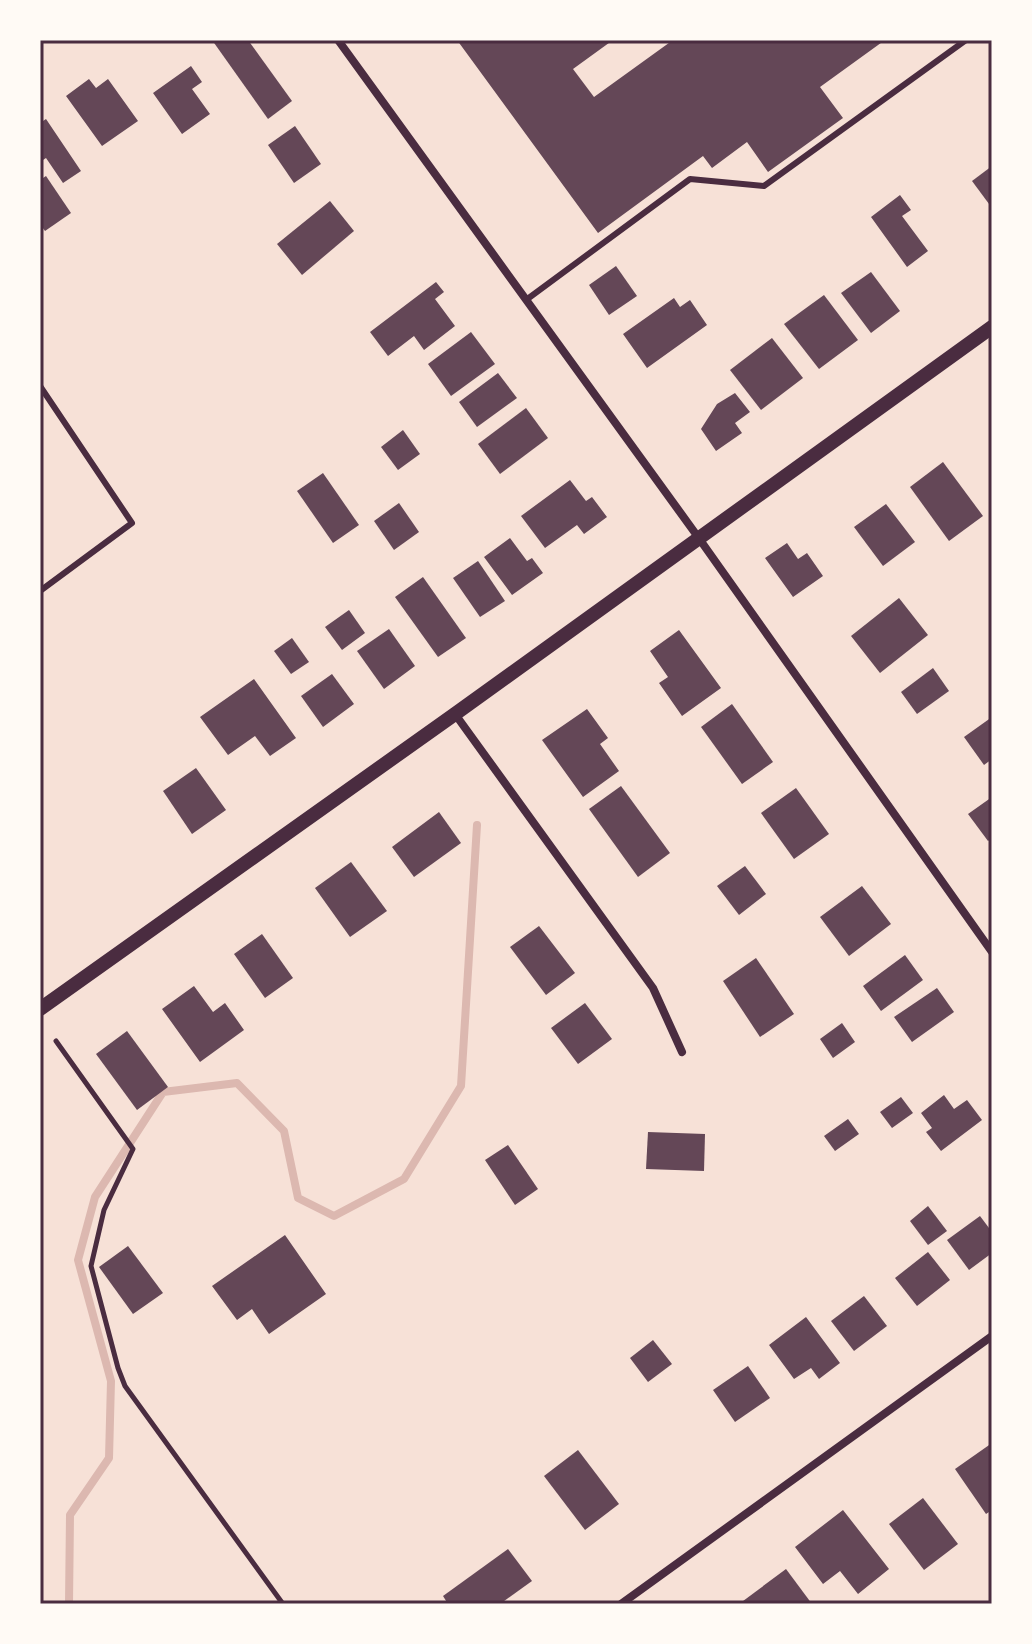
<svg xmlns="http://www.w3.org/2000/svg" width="1032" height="1644" font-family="Literata,serif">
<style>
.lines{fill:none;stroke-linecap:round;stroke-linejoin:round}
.stream{stroke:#dcb8b0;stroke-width:8}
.building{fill:#644757}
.path{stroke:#4a2c40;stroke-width:5}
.service{stroke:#4a2c40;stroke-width:6}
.minor{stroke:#4a2c40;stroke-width:8}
.tertiary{stroke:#4a2c40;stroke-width:14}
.neatline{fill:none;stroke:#4a2c40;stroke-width:3}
</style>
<rect width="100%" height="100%" fill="#f7e1d7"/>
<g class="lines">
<!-- stream -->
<path class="stream" d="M69,1604L70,1515L109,1458L111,1381L78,1260L95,1197L163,1092L237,1083L284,1131L298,1198L334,1216L404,1179L461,1086L477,825"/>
</g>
<!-- building -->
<g class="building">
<path d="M212,40H248L292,101L268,119Z"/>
<path d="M457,40H613L573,69L594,97L673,40H885L820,87L843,118L768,172L747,142L712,168L703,156L598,233Z"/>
<path d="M191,66L202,82L192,89L210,114L182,134L153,93Z"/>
<path d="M89,79L96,88L108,79L138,121L102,146L66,96Z"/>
<path d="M46,119L81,171L63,183L46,158L40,162V123Z"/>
<path d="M295,126L321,164L294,183L268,145Z"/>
<path d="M992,166V208L972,181Z"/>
<path d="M46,176L71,213L45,231L40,224V180Z"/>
<path d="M900,195L911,210L902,216L928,251L907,267L871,217Z"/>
<path d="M330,201L354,231L302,275L277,244Z"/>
<path d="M616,266L637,296L609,315L589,285Z"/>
<path d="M871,272L900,311L871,333L841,293Z"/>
<path d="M436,282L444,292L435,299L455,326L424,350L414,336L388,356L370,332Z"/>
<path d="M824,295L858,340L819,369L784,324Z"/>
<path d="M674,298L680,307L690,300L707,325L647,368L623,334Z"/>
<path d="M471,332L495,364L451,396L428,364Z"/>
<path d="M772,338L803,378L761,410L730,370Z"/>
<path d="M498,373L517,398L477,427L459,402Z"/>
<path d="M735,393L750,412L735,423L742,433L716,451L701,429L717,404Z"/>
<path d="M526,408L548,438L500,474L478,444Z"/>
<path d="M403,430L420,454L398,470L381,447Z"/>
<path d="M943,462L983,516L949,541L910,487Z"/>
<path d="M323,473L359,525L333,543L297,491Z"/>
<path d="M570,480L586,501L592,497L607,517L584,534L577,525L545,548L521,516Z"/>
<path d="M399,503L419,532L394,550L374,521Z"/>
<path d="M886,504L915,542L883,566L854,527Z"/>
<path d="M510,538L527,561L532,558L543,573L512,595L484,557Z"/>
<path d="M787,543L798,559L807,553L823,576L793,597L765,558Z"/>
<path d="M478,561L505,601L480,617L453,578Z"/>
<path d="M423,577L466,638L438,657L395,597Z"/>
<path d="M899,598L928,635L880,673L851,636Z"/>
<path d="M349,610L365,633L342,650L325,627Z"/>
<path d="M389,629L415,666L384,689L357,651Z"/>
<path d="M679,630L721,688L682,716L659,683L668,677L650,651Z"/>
<path d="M292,638L309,662L291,674L274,651Z"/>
<path d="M933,668L949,691L917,714L901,692Z"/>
<path d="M332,674L354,704L323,727L301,696Z"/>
<path d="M254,679L296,738L270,756L255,736L228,755L200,717Z"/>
<path d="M732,704L773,762L742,784L701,727Z"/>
<path d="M587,709L608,738L600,744L619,771L583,797L542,740Z"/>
<path d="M992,717V759L984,765L964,737Z"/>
<path d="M196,768L226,810L192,834L163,791Z"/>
<path d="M621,786L670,853L638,877L589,809Z"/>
<path d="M796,788L829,834L794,859L761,813Z"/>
<path d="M992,797V838L988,841L968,814Z"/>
<path d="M439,812L461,843L414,877L392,847Z"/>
<path d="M351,862L387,911L350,937L315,888Z"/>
<path d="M745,866L766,894L739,915L717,886Z"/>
<path d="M862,886L891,924L849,956L820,917Z"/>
<path d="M539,926L575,973L546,995L510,947Z"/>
<path d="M262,934L293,978L265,998L234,954Z"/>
<path d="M905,955L923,980L881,1011L863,986Z"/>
<path d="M756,958L794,1014L760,1037L723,981Z"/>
<path d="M194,986L213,1012L225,1003L244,1030L200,1062L162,1009Z"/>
<path d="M937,988L954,1012L912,1042L894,1017Z"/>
<path d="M585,1003L612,1039L578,1064L551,1028Z"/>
<path d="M842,1023L855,1042L833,1058L820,1039Z"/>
<path d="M127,1031L168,1087L137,1110L96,1054Z"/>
<path d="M944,1095L954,1109L967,1100L982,1120L941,1151L926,1132L932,1128L921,1113Z"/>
<path d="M901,1097L913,1113L892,1128L880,1112Z"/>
<path d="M848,1119L859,1134L835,1151L824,1136Z"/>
<path d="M648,1132L705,1134L704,1171L646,1169Z"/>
<path d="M508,1145L538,1189L515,1205L485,1160Z"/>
<path d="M928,1206L947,1231L928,1245L910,1221Z"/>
<path d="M980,1216L992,1232V1253L969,1270L947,1240Z"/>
<path d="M285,1235L326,1294L269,1334L252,1309L237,1320L212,1286Z"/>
<path d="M128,1246L163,1293L133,1314L99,1267Z"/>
<path d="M928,1252L950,1280L917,1306L895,1278Z"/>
<path d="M864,1296L887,1326L854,1351L831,1321Z"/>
<path d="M806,1317L840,1363L819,1379L811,1368L794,1379L769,1345Z"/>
<path d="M653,1340L672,1364L648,1382L630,1358Z"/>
<path d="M748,1366L770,1398L735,1422L713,1390Z"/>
<path d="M992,1443V1510L986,1514L955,1469Z"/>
<path d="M578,1450L619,1504L585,1530L544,1476Z"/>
<path d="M923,1498L958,1544L924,1570L889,1524Z"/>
<path d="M843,1510L889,1569L858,1594L840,1571L823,1584L795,1547Z"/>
<path d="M508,1549L532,1581L500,1604H448L443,1596Z"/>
<path d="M786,1569L812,1604H739Z"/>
</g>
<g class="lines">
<!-- path -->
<path class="path" d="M56,1041L133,1149L104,1210L91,1266L118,1368L125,1386L283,1604"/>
<!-- service -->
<g class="service">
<path d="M526,300L690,179L764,186L966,40"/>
<path d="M40,386L132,523L40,591"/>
</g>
<!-- minor -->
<g class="minor">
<path d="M338,40L698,537L992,952"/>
<path d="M455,714L653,988L682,1052"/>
<path d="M621,1604L992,1336"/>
</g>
<!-- tertiary -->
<path class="tertiary" d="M40,1009L455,714L992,327"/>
</g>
<!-- border -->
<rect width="1032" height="1644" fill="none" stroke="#fffaf5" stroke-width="84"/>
<rect x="42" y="42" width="948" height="1560" class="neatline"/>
</svg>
